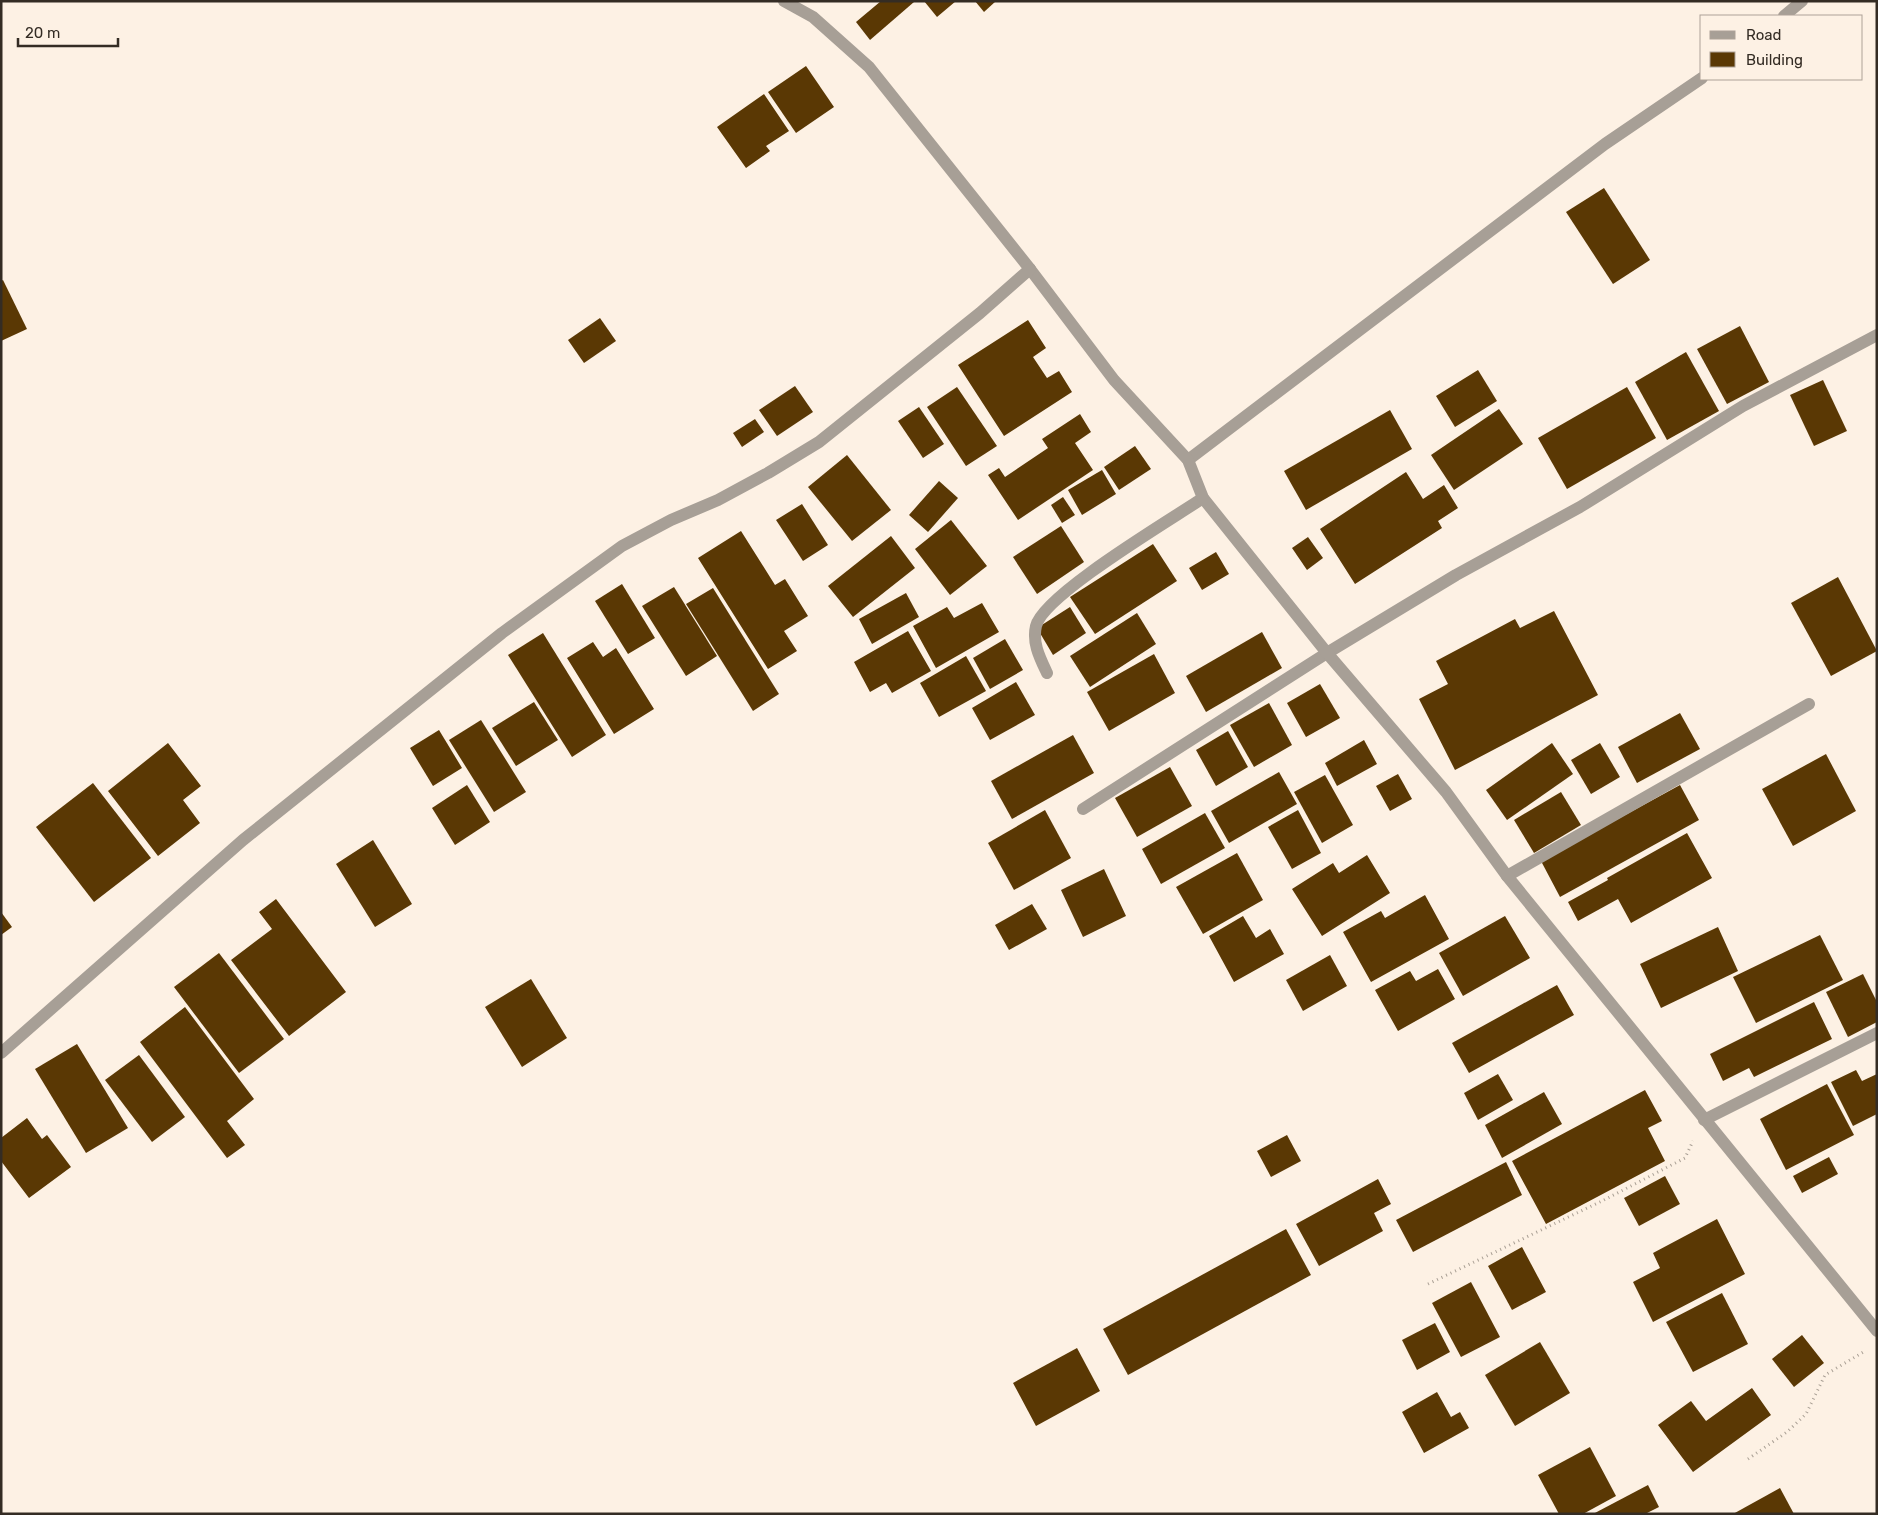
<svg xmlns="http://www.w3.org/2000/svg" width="1878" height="1515" font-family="Rubik,sans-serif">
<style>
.building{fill:#5a3804}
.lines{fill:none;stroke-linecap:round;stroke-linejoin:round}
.path{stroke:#aaa095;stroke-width:3;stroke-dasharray:1 4;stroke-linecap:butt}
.minor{stroke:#a79f96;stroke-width:12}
.tertiary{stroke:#a79f96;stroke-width:12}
</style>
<rect width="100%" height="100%" fill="#fdf1e4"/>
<!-- building -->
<g class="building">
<path d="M881,1L914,2L870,40L856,22Z"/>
<path d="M924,1H956L937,17Z"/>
<path d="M975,1H996L984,12Z"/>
<path d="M806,66L834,107L796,133L768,92Z"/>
<path d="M764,94L789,131L766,146L770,151L746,168L717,127Z"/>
<path d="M1604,188L1650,260L1613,284L1566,212Z"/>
<path d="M3,280L27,329L1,341V281Z"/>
<path d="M600,318L616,341L584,363L568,340Z"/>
<path d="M1028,320L1046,348L1033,357L1047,378L1059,371L1072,392L1004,436L958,365Z"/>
<path d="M1740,326L1769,382L1727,404L1697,349Z"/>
<path d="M1686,352L1719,411L1667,440L1635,382Z"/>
<path d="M1478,370L1497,401L1455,427L1436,396Z"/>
<path d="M1823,380L1847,431L1814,446L1790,395Z"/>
<path d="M795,386L813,412L777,436L759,410Z"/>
<path d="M957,387L997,446L966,466L927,407Z"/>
<path d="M1627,387L1656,438L1567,489L1538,438Z"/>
<path d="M919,407L944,444L923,458L898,421Z"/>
<path d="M1499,409L1523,444L1454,490L1431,455Z"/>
<path d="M1390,410L1412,449L1306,510L1284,471Z"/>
<path d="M1080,414L1091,432L1075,443L1093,470L1018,520L988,475L999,468L1005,477L1048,448L1042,439Z"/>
<path d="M755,419L764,432L742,447L733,433Z"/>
<path d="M1135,446L1151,469L1119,490L1104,467Z"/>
<path d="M847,455L891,510L852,541L808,487Z"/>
<path d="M1102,470L1116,494L1082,515L1068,490Z"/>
<path d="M1406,472L1423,499L1444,485L1458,508L1438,521L1442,528L1355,584L1320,529Z"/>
<path d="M939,481L958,498L928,532L909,515Z"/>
<path d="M1063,497L1075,515L1062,523L1051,505Z"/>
<path d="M802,504L828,545L803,561L776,520Z"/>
<path d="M951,520L987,566L950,595L915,549Z"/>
<path d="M1061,526L1084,562L1037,594L1013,557Z"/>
<path d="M741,531L775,585L785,579L808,616L784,631L797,651L768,669L698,558Z"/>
<path d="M891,536L915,568L853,617L828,586Z"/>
<path d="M1308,537L1323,558L1307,570L1292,548Z"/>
<path d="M1153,544L1177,581L1095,634L1070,597Z"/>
<path d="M1216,552L1229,574L1202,590L1189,568Z"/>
<path d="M1838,577L1877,651L1831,676L1791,603Z"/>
<path d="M622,584L655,638L628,654L595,601Z"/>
<path d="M674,587L717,656L686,676L642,606Z"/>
<path d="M713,588L779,694L753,711L686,604Z"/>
<path d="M906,593L919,617L872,644L859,619Z"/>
<path d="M982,603L999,632L936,668L913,626L947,607L954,618Z"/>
<path d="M1070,607L1086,633L1053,655L1037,628Z"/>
<path d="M1554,611L1598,695L1455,770L1419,699L1448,684L1436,661L1515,619L1520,628Z"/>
<path d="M1137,613L1156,644L1090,687L1070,656Z"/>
<path d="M908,631L931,671L892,693L886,683L870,692L854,662Z"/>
<path d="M1262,632L1282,668L1206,712L1186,676Z"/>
<path d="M543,633L606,735L572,757L508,655Z"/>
<path d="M1005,639L1023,670L990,689L973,658Z"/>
<path d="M593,642L603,657L616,648L654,709L614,734L567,658Z"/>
<path d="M1154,654L1175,693L1109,731L1087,692Z"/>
<path d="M966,656L986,691L939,717L920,683Z"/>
<path d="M1016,682L1035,715L990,740L972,708Z"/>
<path d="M1320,684L1340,718L1306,737L1287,703Z"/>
<path d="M534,702L558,740L516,766L492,728Z"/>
<path d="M1269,703L1292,745L1254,767L1230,725Z"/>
<path d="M1680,713L1700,749L1637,783L1618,747Z"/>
<path d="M481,720L526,792L494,812L449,740Z"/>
<path d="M439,730L462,768L433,786L410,748Z"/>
<path d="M1228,731L1248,767L1216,786L1196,750Z"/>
<path d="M1073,735L1094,773L1012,819L991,781Z"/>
<path d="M1364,740L1377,764L1337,786L1325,763Z"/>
<path d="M168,743L201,786L183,800L200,823L158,856L108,791Z"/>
<path d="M1552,743L1573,774L1507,820L1486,790Z"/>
<path d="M1600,743L1620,777L1591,794L1571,760Z"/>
<path d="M1826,754L1856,811L1793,846L1762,789Z"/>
<path d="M1170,767L1192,806L1137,837L1115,798Z"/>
<path d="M1279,772L1297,804L1229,843L1211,811Z"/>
<path d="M1398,774L1412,799L1390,811L1376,786Z"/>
<path d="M1325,775L1353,825L1322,843L1294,792Z"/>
<path d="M93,783L151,858L94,902L36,827Z"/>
<path d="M467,785L490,822L455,845L432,808Z"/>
<path d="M1680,785L1699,820L1560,897L1541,861Z"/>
<path d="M1561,792L1581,825L1534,853L1514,820Z"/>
<path d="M1045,810L1071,858L1014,890L988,843Z"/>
<path d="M1298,810L1321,853L1292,869L1268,827Z"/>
<path d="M1205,813L1225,848L1161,884L1142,849Z"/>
<path d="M1687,833L1712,878L1631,923L1618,899L1578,921L1568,902L1608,880L1607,878Z"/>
<path d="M373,840L412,904L375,927L336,864Z"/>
<path d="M1237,853L1263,900L1203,934L1176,887Z"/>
<path d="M1367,855L1390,893L1322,936L1292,889L1333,863L1339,873Z"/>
<path d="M1104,869L1126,916L1083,937L1061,890Z"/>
<path d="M1425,895L1449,939L1371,982L1343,932L1381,911L1385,918Z"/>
<path d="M276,899L346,992L289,1036L231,960L272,929L259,912Z"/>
<path d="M1032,904L1047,929L1009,950L995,925Z"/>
<path d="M1,912L12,927L1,935Z"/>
<path d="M1243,916L1256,938L1270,929L1284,954L1234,982L1209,936Z"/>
<path d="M1505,916L1530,958L1463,996L1439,953Z"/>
<path d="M1718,927L1738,971L1661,1008L1640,964Z"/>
<path d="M1820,935L1843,980L1756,1023L1733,977Z"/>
<path d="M219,953L284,1039L239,1073L174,987Z"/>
<path d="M1330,955L1347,986L1303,1011L1286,980Z"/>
<path d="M1438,969L1455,999L1398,1031L1375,990L1410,971L1416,981Z"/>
<path d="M1863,974L1877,1002V1022L1848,1037L1826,992Z"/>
<path d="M531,979L567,1038L522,1067L485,1007Z"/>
<path d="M1557,985L1574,1015L1469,1073L1452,1043Z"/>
<path d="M1814,1002L1832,1039L1754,1077L1749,1068L1723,1081L1710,1054Z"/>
<path d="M185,1007L254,1099L227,1121L245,1145L227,1158L140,1042Z"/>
<path d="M77,1044L128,1128L86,1153L35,1069Z"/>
<path d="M139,1055L185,1117L152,1142L105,1080Z"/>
<path d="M1856,1070L1862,1081L1877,1074V1114L1853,1126L1831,1082Z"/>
<path d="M1498,1074L1513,1100L1478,1120L1464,1093Z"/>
<path d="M1827,1084L1854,1135L1786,1170L1760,1119Z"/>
<path d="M1645,1090L1662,1121L1648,1128L1665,1161L1546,1224L1512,1161Z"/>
<path d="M1544,1092L1562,1124L1502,1158L1485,1125Z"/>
<path d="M27,1118L42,1139L47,1135L71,1167L29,1198L1,1161V1138Z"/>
<path d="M1287,1135L1301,1161L1271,1177L1257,1151Z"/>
<path d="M1829,1157L1838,1174L1802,1193L1793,1176Z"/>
<path d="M1506,1162L1522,1195L1413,1252L1396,1220Z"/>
<path d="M1665,1176L1680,1204L1639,1226L1624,1198Z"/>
<path d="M1378,1179L1391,1204L1374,1213L1383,1231L1319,1266L1296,1224Z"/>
<path d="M1717,1219L1745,1274L1653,1322L1633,1282L1660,1268L1653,1253Z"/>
<path d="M1286,1229L1311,1275L1128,1375L1103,1329Z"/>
<path d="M1522,1247L1546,1292L1512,1310L1488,1266Z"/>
<path d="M1471,1282L1500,1337L1461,1357L1432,1303Z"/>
<path d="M1722,1293L1748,1344L1693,1372L1666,1322Z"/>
<path d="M1435,1323L1450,1352L1417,1370L1402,1340Z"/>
<path d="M1802,1335L1824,1363L1794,1387L1772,1359Z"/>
<path d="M1540,1342L1570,1393L1515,1426L1485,1375Z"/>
<path d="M1077,1348L1100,1391L1036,1426L1013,1383Z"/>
<path d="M1752,1388L1771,1415L1693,1472L1658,1425L1691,1401L1706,1421Z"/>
<path d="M1437,1392L1451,1417L1460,1412L1469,1428L1424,1453L1402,1412Z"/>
<path d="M1590,1447L1616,1496L1583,1514H1559L1538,1475Z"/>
<path d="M1648,1485L1659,1507L1645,1514H1593Z"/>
<path d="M1780,1488L1794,1514H1733Z"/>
</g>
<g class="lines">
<!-- path -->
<g class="path">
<path d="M1428,1284L1602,1201L1685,1158L1693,1141"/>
<path d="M1748,1459L1787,1432L1806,1414L1825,1375L1865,1351"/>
</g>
<!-- minor -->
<g class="minor">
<path d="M1784,16L1802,1"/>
<path d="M1188,460L1605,144L1702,78"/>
<path d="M1047,673C1040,658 1032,643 1036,626C1043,595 1172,519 1203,498"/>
<path d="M1083,809L1327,653L1456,575L1580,507L1743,406L1877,335"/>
<path d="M1507,876L1809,704"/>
<path d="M1704,1120L1877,1033"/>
</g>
<!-- tertiary -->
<g class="tertiary">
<path d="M784,1L813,17L869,67L1030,269L1114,380L1188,460L1203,498L1327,653L1446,792L1507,876L1877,1331"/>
<path d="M1,1053L243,840L502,633L622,546L671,520L718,500L768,473L819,442L980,313L1030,269"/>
</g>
</g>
<!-- border -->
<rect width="1878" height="1515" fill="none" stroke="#342c24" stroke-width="5"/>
<!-- legend -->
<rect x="1700" y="15" width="162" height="65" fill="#fdf1e4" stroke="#ada297"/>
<rect x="1710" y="31" width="25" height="8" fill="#a79f96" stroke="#ada297"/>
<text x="1746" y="40" font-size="15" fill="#342c24">Road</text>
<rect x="1710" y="52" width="25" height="15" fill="#5a3804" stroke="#ada297"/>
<text x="1746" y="65" font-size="15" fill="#342c24">Building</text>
<!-- scale -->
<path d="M18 38v8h100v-8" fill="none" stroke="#342c24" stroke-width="2.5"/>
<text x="25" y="38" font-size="15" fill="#342c24" stroke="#fdf1e4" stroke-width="4" paint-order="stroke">20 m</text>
</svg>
